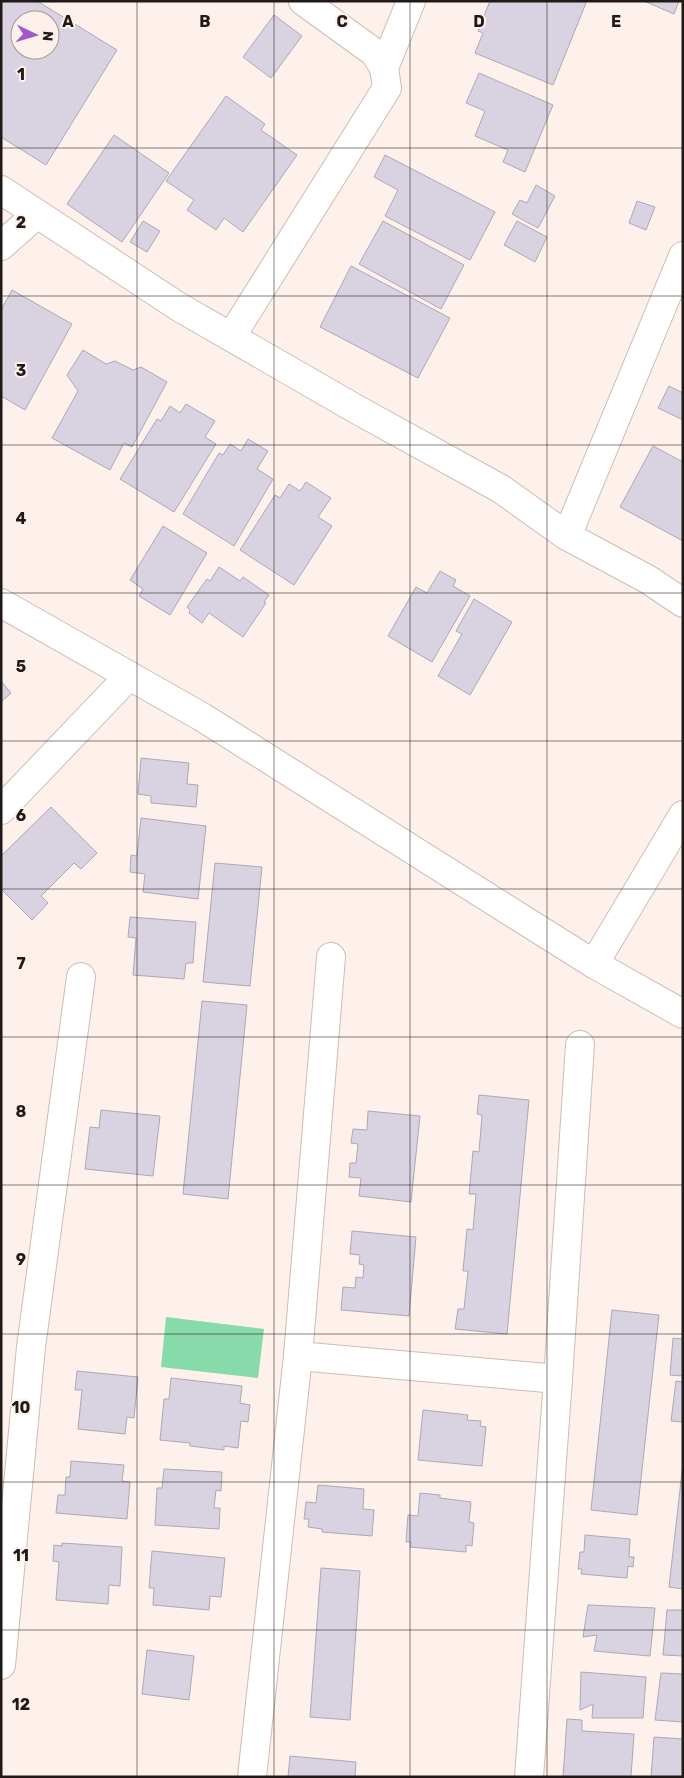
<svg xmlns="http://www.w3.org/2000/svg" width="684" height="1778" font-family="Rubik,sans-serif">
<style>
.green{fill:#87daa9}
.building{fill:#d8d2e1;stroke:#aea8b6;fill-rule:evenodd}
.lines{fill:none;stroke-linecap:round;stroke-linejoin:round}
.minor-casing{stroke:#cdbdb5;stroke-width:30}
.minor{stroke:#fff;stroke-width:28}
.grid{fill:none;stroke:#1f1917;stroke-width:1;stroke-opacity:0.55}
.grid-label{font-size:16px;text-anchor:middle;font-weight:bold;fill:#1f1917;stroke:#fef0ea;stroke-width:4;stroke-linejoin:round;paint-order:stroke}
</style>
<rect width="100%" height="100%" fill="#fef0ea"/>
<!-- green -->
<path class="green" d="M166,1317L264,1329L258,1378L161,1367Z"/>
<!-- building -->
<g class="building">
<path d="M1,1H37L117,50L46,165L1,137ZM20,20H50V50H20Z"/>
<path d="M490,1H582L586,3L553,85L475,53L483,33L478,31Z"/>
<path d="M644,1H679L674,14Z"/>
<path d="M274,15L302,36L271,78L243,57Z"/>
<path d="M479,73L553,105L525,172L503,162L508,150L475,136L485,111L466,103Z"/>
<path d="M226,96L265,124L261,130L297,155L243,232L224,218L216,230L187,210L194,200L166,181Z"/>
<path d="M114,135L169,173L122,242L67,204Z"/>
<path d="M385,155L495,212L470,260L385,216L398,190L374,177Z"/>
<path d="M536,185L555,196L538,228L512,214L520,200L527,203Z"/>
<path d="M637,201L655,207L646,230L629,223Z"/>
<path d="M143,221L160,231L147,252L130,242Z"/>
<path d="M383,221L464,265L441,309L359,264Z"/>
<path d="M517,221L547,237L535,262L504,245Z"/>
<path d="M351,266L450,318L418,378L320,327Z"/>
<path d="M12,290L72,324L25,410L1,396V310Z"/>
<path d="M83,350L106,364L115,361L133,370L141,367L167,382L132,447L124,443L110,470L52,438L78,391L67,375Z"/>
<path d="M669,386L683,393V420L658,408Z"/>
<path d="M186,404L215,421L205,437L216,444L174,512L120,479L157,419L161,421L170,406L180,413Z"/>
<path d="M248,439L268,451L257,469L273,479L234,546L183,514L219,453L223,455L230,444L241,451Z"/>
<path d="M653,446L683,462V541L620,507Z"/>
<path d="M306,482L331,498L318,517L332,526L294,585L240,550L275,495L280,498L289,484L300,491Z"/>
<path d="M163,526L207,553L170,615L139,596L143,589L130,580Z"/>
<path d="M219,567L240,581L243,577L269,595L264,602L266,603L243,637L209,613L202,623L189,613L190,610L187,607L207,579L210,581Z"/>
<path d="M440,571L456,580L453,586L470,596L432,662L388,636L416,587L427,593Z"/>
<path d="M474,599L512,622L470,695L438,676L462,634L456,631Z"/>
<path d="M1,681L11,693L1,702Z"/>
<path d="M141,758L189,763L187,784L198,785L196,807L151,803V796L138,794Z"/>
<path d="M51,807L97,853L81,869L74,863L41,896L48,903L32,920L1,889V856Z"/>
<path d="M141,818L206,826L198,899L143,892L145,874L130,872L131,855L137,856Z"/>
<path d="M215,863L262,867L250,986L203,982Z"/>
<path d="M130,917L196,922L193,963H186L184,979L133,975L136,938L128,937Z"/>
<path d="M202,1001L247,1005L228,1199L183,1194Z"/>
<path d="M479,1095L529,1100L507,1334L455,1329L458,1309H464L468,1271H463L467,1229L473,1230L476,1194H469L473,1151L479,1152L482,1115L477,1114Z"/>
<path d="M101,1110L160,1116L153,1176L85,1169L90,1127L99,1128Z"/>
<path d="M368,1111L420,1116L411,1202L359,1196L361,1178L349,1177L350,1163H356L358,1144L351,1143L353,1129L367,1130Z"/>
<path d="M352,1231L416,1237L409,1316L341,1310L343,1287L355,1288L356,1277L363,1278L364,1265L359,1264L360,1255L350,1254Z"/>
<path d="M612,1310L659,1315L637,1515L591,1510Z"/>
<path d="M673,1338L683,1339V1376L670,1375Z"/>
<path d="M77,1371L138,1377L134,1418L127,1417L125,1434L78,1429L82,1390H75Z"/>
<path d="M171,1378L242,1386L240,1403L250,1405L248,1422L241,1421L238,1448L224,1446V1450L190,1446V1443L160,1440L164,1399H169Z"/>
<path d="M676,1381L683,1382V1422L671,1421Z"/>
<path d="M423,1410L468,1415L467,1420L481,1421L480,1426L486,1427L482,1466L418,1460Z"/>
<path d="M71,1461L124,1465L122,1481L130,1482L127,1519L56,1513L58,1495H65L66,1477H70Z"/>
<path d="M683,1463V1589L669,1587Z"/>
<path d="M164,1469L222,1472L221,1491L216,1490L214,1508H220L219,1529L155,1525L157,1488H162Z"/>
<path d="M318,1485L364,1489L363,1509L374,1510L372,1536L322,1532V1529L308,1527L309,1519H304L306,1502L316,1503Z"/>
<path d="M420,1493L440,1495V1498L471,1502L469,1522L474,1523L472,1546L466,1545V1552L410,1547L411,1542H406L408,1515L418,1516Z"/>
<path d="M585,1535L630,1539L629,1557H634L633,1567L628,1566L627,1578L581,1574L582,1569H578L580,1552H584Z"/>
<path d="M62,1543L122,1547L120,1586L109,1585L108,1604L56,1600L59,1562L53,1561L54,1545L62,1546Z"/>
<path d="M152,1551L225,1558L221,1597L210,1596L209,1610L153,1605L154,1588H149Z"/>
<path d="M321,1568L360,1571L350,1720L310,1717Z"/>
<path d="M588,1605L655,1608L650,1656L594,1651L597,1635L583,1637Z"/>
<path d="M667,1610H683V1656L663,1655Z"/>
<path d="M147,1650L194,1656L189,1700L142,1694Z"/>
<path d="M581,1672L646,1677L643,1718H592L593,1704L580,1710Z"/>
<path d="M661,1673L683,1674V1722L655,1720Z"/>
<path d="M567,1719L582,1720V1731L634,1734L631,1777H563Z"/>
<path d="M654,1737L683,1739V1777H651Z"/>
<path d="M290,1756L356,1762L355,1777H288Z"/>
</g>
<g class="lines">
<defs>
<g id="minor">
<path d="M384,68L411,1"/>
<path d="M1,190L179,307L356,409L501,489L567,536L649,580L683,603"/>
<path d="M1,246L37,214"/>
<path d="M231,337L387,88L384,68L375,53L303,1"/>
<path d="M567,536L683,256"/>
<path d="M1,603L202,717L543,932L594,964L683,1014"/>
<path d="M1,810L129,676"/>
<path d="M594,964L683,815"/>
<path d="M298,1356L558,1379"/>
<path d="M1,1665L31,1347L81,977"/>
<path d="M252,1777L298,1356L331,957"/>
<path d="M529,1777L558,1379L580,1045"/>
</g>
</defs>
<!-- minor casing -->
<use href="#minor" class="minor-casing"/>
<!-- minor -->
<use href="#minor" class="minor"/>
</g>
<!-- grid -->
<path class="grid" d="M137,1V1777M274,1V1777M410,1V1777M547,1V1777M1,148H683M1,296H683M1,445H683M1,593H683M1,741H683M1,889H683M1,1037H683M1,1185H683M1,1334H683M1,1482H683M1,1630H683"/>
<g class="grid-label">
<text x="68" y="27">A</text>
<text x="205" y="27">B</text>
<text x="342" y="27">C</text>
<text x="479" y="27">D</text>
<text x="616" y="27">E</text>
<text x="21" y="80">1</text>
<text x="21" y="228">2</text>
<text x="21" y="376">3</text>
<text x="21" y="524">4</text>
<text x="21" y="672">5</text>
<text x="21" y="821">6</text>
<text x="21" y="969">7</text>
<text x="21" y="1117">8</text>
<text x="21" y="1265">9</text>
<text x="21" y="1413">10</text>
<text x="21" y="1561">11</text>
<text x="21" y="1710">12</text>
</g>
<!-- border -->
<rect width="684" height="1778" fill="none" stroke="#1f1917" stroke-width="5"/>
<!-- north arrow -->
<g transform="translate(35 35) rotate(95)"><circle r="24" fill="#fef0ea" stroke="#a59a96"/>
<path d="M0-4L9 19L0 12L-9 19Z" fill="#a258cb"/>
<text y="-8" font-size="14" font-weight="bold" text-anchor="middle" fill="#1f1917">N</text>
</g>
</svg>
